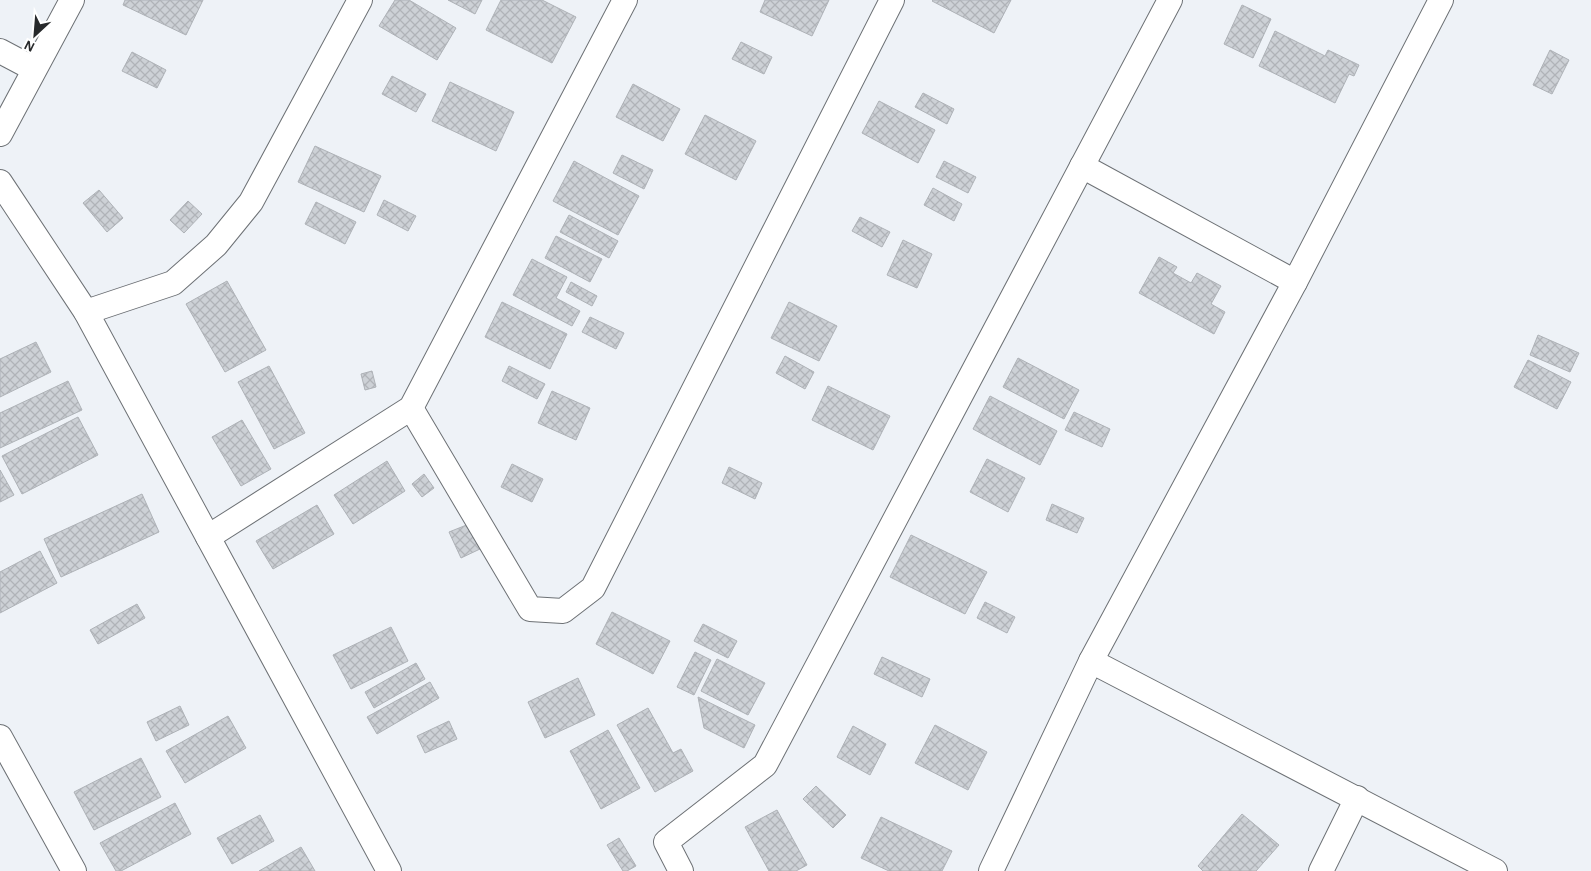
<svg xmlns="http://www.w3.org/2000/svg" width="1591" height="871" font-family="'Alegreya Sans',sans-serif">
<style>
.building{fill:url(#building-cross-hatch);stroke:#aeb2b7}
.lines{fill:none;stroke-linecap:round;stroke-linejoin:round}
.street-casing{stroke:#6d7175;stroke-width:26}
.street{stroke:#fff;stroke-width:24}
</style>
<defs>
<pattern id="building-cross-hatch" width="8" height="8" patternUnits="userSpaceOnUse" patternTransform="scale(1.25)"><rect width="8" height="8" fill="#cdd1d6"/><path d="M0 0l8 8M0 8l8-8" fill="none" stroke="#b0b3b8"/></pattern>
</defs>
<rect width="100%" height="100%" fill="#eef2f7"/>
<!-- building -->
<g class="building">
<path d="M125,0H203L186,35L123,5Z"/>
<path d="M395,0H409L456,28L437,60L379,26Z"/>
<path d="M448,0H482L475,14Z"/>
<path d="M501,0H542L576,17L552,63L486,30Z"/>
<path d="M765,0H829L812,36L760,12Z"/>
<path d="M933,0H1011L994,33L932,1Z"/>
<path d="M1242,5L1271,19L1253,58L1224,44Z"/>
<path d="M1275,31L1325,56L1328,50L1359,65L1354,76L1349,74L1335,103L1259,66Z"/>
<path d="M741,42L772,57L764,74L732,59Z"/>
<path d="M1550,50L1569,60L1552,94L1533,85Z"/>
<path d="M132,52L166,70L157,88L122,71Z"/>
<path d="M392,76L426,94L416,112L382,94Z"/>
<path d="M450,82L514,112L496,151L432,121Z"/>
<path d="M633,84L680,109L663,141L616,117Z"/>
<path d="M923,93L954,109L947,124L915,107Z"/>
<path d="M879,101L935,130L918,163L862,133Z"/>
<path d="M705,115L756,141L736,180L685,154Z"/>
<path d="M315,146L381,176L364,212L298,182Z"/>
<path d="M622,155L653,170L644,189L613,173Z"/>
<path d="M574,161L639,196L618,235L553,201Z"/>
<path d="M944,161L976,177L968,193L936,177Z"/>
<path d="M933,188L962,204L954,221L924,205Z"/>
<path d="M99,190L123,218L107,232L83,203Z"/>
<path d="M384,200L416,216L408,231L377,215Z"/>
<path d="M188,201L202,214L184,233L170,220Z"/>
<path d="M316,202L356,222L345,244L305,224Z"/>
<path d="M569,215L618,241L609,258L560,232Z"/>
<path d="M860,217L890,232L882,247L852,231Z"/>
<path d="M556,236L602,259L590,282L545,258Z"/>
<path d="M903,240L932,254L917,288L887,275Z"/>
<path d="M1159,257L1177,267L1173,273L1191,283L1197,273L1221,286L1211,304L1225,312L1214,334L1139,293Z"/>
<path d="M532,259L567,277L556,298L580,311L572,326L513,295Z"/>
<path d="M227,281L266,350L225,372L186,304Z"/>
<path d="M571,282L597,296L592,306L566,292Z"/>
<path d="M502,302L567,334L550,369L485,337Z"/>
<path d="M789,302L837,326L819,361L771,338Z"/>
<path d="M590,317L624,333L616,349L582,332Z"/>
<path d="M1538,335L1579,353L1570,372L1530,355Z"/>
<path d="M36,342L51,372L0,397V359Z"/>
<path d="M785,356L814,372L805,389L776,373Z"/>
<path d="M1018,358L1079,390L1064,419L1003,387Z"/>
<path d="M1528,360L1571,382L1557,409L1514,387Z"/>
<path d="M269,366L305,433L274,449L238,382Z"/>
<path d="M509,366L545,384L537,399L502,381Z"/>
<path d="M372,371L376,387L365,390L361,374Z"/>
<path d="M68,381L82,410L0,448V413Z"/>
<path d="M828,386L890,416L873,450L812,420Z"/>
<path d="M552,391L590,408L576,440L538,423Z"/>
<path d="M990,396L1057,431L1040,465L973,429Z"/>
<path d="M1074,412L1110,429L1102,447L1065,430Z"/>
<path d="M78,417L98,455L22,494L2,456Z"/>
<path d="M242,420L271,469L241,486L212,437Z"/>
<path d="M987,459L1025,478L1008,512L970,492Z"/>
<path d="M387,461L405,491L353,524L334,495Z"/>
<path d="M512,464L543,479L532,502L501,487Z"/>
<path d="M729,467L762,483L755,499L722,483Z"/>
<path d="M0,470L14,495L0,502Z"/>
<path d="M424,474L434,488L422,497L412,484Z"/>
<path d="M142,494L159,532L61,577L44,539Z"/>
<path d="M1052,504L1084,518L1077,533L1046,520Z"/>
<path d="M317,505L334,534L273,569L256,541Z"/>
<path d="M469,524L480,549L461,558L449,532Z"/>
<path d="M911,535L987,572L965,614L890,577Z"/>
<path d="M40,551L57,583L0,613V572Z"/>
<path d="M985,602L1015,617L1007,633L977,618Z"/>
<path d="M137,604L145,618L98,644L90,630Z"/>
<path d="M612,612L670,641L653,674L596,644Z"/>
<path d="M703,624L737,641L728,658L694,641Z"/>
<path d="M391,627L408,661L351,689L333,655Z"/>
<path d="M695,652L711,660L694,695L677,687Z"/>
<path d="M882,657L930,679L922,697L874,674Z"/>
<path d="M717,659L765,683L748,715L701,691Z"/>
<path d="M416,663L425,679L374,708L365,692Z"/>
<path d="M578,678L595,715L545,738L528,702Z"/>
<path d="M430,682L439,698L377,734L367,717Z"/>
<path d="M698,697L755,725L744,748L704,728Z"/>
<path d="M180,706L189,725L156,741L147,722Z"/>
<path d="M648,708L673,753L681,749L693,771L655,792L617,725Z"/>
<path d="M228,716L246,748L185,783L166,751Z"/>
<path d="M449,721L457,739L425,753L417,736Z"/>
<path d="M935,725L987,752L968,790L915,763Z"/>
<path d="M853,726L886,744L870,775L837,757Z"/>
<path d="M608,730L640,788L601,809L570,751Z"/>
<path d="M141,758L161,797L94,830L74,792Z"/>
<path d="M816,786L846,815L833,828L803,799Z"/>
<path d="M175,803L191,834L121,871H116L100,843Z"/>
<path d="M777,810L807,865L796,871H769L745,827Z"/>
<path d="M1242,814L1279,845L1256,871H1203L1198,866Z"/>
<path d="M260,815L274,841L232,864L217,838Z"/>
<path d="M881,817L952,851L942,871H889L861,858Z"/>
<path d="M619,838L636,866L627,871H623L607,845Z"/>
<path d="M301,847L315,871H259Z"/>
</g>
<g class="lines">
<defs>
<g id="street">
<path d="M0,51L34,69"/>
<path d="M0,134L72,0"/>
<path d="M1082,166L1295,282"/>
<path d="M0,182L86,312L389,871"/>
<path d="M86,312L173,283L216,245L251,202L360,0"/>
<path d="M411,408L530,609L563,611L593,588L892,0"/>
<path d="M208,537L411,408L625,0"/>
<path d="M1091,661L1495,871"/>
<path d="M0,737L74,871"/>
<path d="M681,871L666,842L765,765L1170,0"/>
<path d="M991,871L1091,661L1295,282L1441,0"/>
<path d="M1321,871L1357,798"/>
</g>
</defs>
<!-- street casing -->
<use href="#street" class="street-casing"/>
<!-- street -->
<use href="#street" class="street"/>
</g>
<!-- north arrow -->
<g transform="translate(35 35) rotate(206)" stroke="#ffffff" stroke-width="4" paint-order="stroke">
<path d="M0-4L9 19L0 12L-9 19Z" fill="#27292b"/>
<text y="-8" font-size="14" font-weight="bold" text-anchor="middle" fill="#27292b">N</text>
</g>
</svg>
